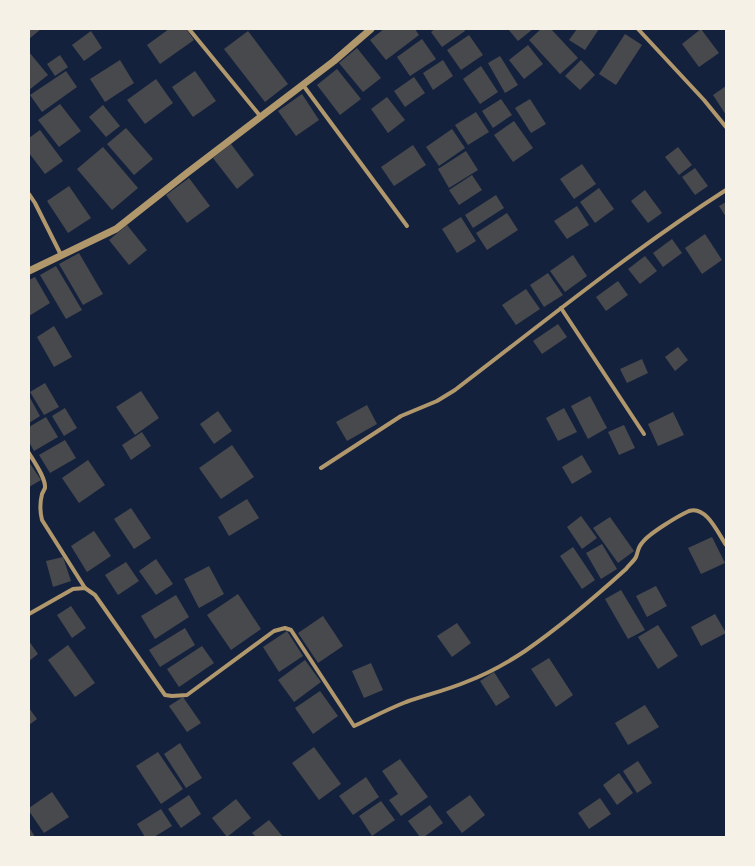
<svg xmlns="http://www.w3.org/2000/svg" width="755" height="866" font-family="Overpass,sans-serif">
<style>
.building{fill:#48494c}
.lines{fill:none;stroke-linecap:round;stroke-linejoin:round}
.minor{stroke:#b1986c;stroke-width:4}
.tertiary{stroke:#b1986c;stroke-width:7}
</style>
<rect width="100%" height="100%" fill="#14213d"/>
<!-- building -->
<g class="building">
<path d="M29,29H41L29,39Z"/>
<path d="M169,29H186L194,40L160,64L147,45Z"/>
<path d="M384,29H415L419,35L386,60L370,40Z"/>
<path d="M435,29H464L465,31L442,47L431,32Z"/>
<path d="M508,29H533L518,41Z"/>
<path d="M541,29H551L578,58L560,74L529,40Z"/>
<path d="M577,29H599L585,50L569,40Z"/>
<path d="M701,29L719,53L699,67L682,44Z"/>
<path d="M91,31L102,48L84,61L72,45Z"/>
<path d="M248,31L288,84L265,102L224,49Z"/>
<path d="M625,34L642,45L616,85L599,74Z"/>
<path d="M469,35L483,55L461,70L447,50Z"/>
<path d="M422,39L436,59L410,76L397,57Z"/>
<path d="M528,45L543,64L524,79L509,60Z"/>
<path d="M357,48L381,78L363,92L339,63Z"/>
<path d="M29,52L48,75L29,90Z"/>
<path d="M60,55L68,67L55,76L47,64Z"/>
<path d="M500,56L518,85L505,93L488,63Z"/>
<path d="M120,60L134,83L105,102L90,79Z"/>
<path d="M443,60L453,76L433,90L423,73Z"/>
<path d="M581,60L595,75L580,90L565,76Z"/>
<path d="M481,66L498,92L480,104L463,79Z"/>
<path d="M337,69L361,99L340,115L317,85Z"/>
<path d="M66,71L77,87L42,112L30,95Z"/>
<path d="M195,71L216,101L193,117L172,87Z"/>
<path d="M414,77L425,93L405,107L394,91Z"/>
<path d="M156,79L173,103L145,124L127,100Z"/>
<path d="M726,86V115L713,95Z"/>
<path d="M302,94L319,120L296,136L278,111Z"/>
<path d="M387,97L405,120L388,133L371,109Z"/>
<path d="M501,99L512,115L493,128L482,111Z"/>
<path d="M530,99L546,124L531,133L515,108Z"/>
<path d="M60,104L81,131L59,147L38,120Z"/>
<path d="M103,105L120,126L106,137L89,117Z"/>
<path d="M476,112L489,132L468,145L455,125Z"/>
<path d="M514,121L533,148L513,162L494,135Z"/>
<path d="M126,128L153,159L134,175L107,144Z"/>
<path d="M452,129L465,148L439,166L426,147Z"/>
<path d="M40,130L63,161L45,174L29,153V138Z"/>
<path d="M231,144L254,175L237,189L213,158Z"/>
<path d="M413,145L426,165L394,186L381,167Z"/>
<path d="M103,147L138,188L112,210L77,169Z"/>
<path d="M678,147L692,165L679,175L665,157Z"/>
<path d="M466,151L478,170L449,188L438,169Z"/>
<path d="M582,164L596,184L574,199L560,179Z"/>
<path d="M695,168L708,186L695,195L682,177Z"/>
<path d="M472,175L482,190L459,205L449,190Z"/>
<path d="M189,178L210,206L187,223L166,195Z"/>
<path d="M69,186L91,218L68,233L47,201Z"/>
<path d="M599,188L614,209L595,223L580,202Z"/>
<path d="M645,190L662,213L648,223L631,201Z"/>
<path d="M496,195L504,208L473,228L465,215Z"/>
<path d="M726,202V217L719,206Z"/>
<path d="M577,206L589,225L567,239L554,221Z"/>
<path d="M507,213L518,230L487,250L476,233Z"/>
<path d="M461,217L476,241L457,253L442,229Z"/>
<path d="M127,225L147,250L129,265L109,240Z"/>
<path d="M705,234L722,260L702,274L685,248Z"/>
<path d="M672,239L682,253L663,267L653,253Z"/>
<path d="M79,253L103,294L83,305L59,264Z"/>
<path d="M573,255L587,276L565,292L550,271Z"/>
<path d="M645,256L657,271L640,284L628,269Z"/>
<path d="M56,266L82,310L66,319L40,275Z"/>
<path d="M548,273L563,295L544,307L530,285Z"/>
<path d="M35,277L50,303L29,316V280Z"/>
<path d="M618,281L628,295L606,311L596,297Z"/>
<path d="M526,289L540,309L516,325L502,305Z"/>
<path d="M558,324L567,337L542,354L533,341Z"/>
<path d="M54,326L72,357L54,367L37,337Z"/>
<path d="M678,347L688,360L675,371L665,357Z"/>
<path d="M642,359L648,373L627,383L620,369Z"/>
<path d="M45,383L59,407L44,415L30,392Z"/>
<path d="M141,391L159,418L135,435L116,407Z"/>
<path d="M29,396L40,416L29,423Z"/>
<path d="M590,396L607,428L588,439L571,406Z"/>
<path d="M367,405L377,424L347,441L336,422Z"/>
<path d="M65,408L77,428L64,436L52,416Z"/>
<path d="M564,408L577,432L558,441L546,418Z"/>
<path d="M218,411L232,431L214,444L200,424Z"/>
<path d="M673,412L684,435L658,446L648,424Z"/>
<path d="M46,417L58,437L34,451L29,442V427Z"/>
<path d="M624,425L635,448L619,455L608,432Z"/>
<path d="M142,432L151,446L131,460L122,445Z"/>
<path d="M65,440L76,458L50,473L39,455Z"/>
<path d="M232,445L254,477L221,499L199,468Z"/>
<path d="M582,455L592,472L572,484L562,467Z"/>
<path d="M88,460L105,485L79,503L62,478Z"/>
<path d="M29,462L41,480L29,487Z"/>
<path d="M247,499L259,518L229,536L218,517Z"/>
<path d="M131,508L151,538L134,549L114,519Z"/>
<path d="M581,516L597,538L582,549L567,527Z"/>
<path d="M610,517L634,551L618,563L593,528Z"/>
<path d="M94,531L111,556L87,572L71,546Z"/>
<path d="M712,537L725,563L701,574L688,548Z"/>
<path d="M602,544L617,569L601,579L586,553Z"/>
<path d="M573,547L595,580L582,589L560,556Z"/>
<path d="M63,557L71,581L53,587L46,561Z"/>
<path d="M156,559L173,584L156,595L139,571Z"/>
<path d="M126,562L139,581L118,595L105,575Z"/>
<path d="M209,566L224,594L199,608L184,579Z"/>
<path d="M656,586L667,606L647,617L636,596Z"/>
<path d="M621,590L645,630L628,639L605,599Z"/>
<path d="M238,594L261,629L231,650L207,615Z"/>
<path d="M176,595L189,617L155,639L141,616Z"/>
<path d="M71,606L86,628L72,638L57,615Z"/>
<path d="M715,614L726,633L701,646L691,627Z"/>
<path d="M323,616L343,646L318,663L298,633Z"/>
<path d="M457,623L471,643L452,657L437,636Z"/>
<path d="M658,625L678,656L658,669L638,637Z"/>
<path d="M185,628L195,645L160,667L149,650Z"/>
<path d="M287,631L303,656L279,672L263,647Z"/>
<path d="M29,641L38,654L29,661Z"/>
<path d="M68,645L95,683L75,697L48,660Z"/>
<path d="M202,646L214,663L179,687L167,669Z"/>
<path d="M549,658L573,695L556,707L531,669Z"/>
<path d="M305,660L321,682L294,702L278,680Z"/>
<path d="M371,663L383,690L364,698L352,671Z"/>
<path d="M494,672L510,697L496,706L480,681Z"/>
<path d="M320,691L338,716L313,734L295,708Z"/>
<path d="M183,697L201,723L187,732L169,706Z"/>
<path d="M645,705L659,727L628,745L615,723Z"/>
<path d="M29,708L37,719L29,725Z"/>
<path d="M180,743L202,778L186,788L164,754Z"/>
<path d="M314,747L341,784L319,800L292,763Z"/>
<path d="M158,752L183,789L161,804L136,766Z"/>
<path d="M400,759L428,797L401,816L389,800L398,794L382,771Z"/>
<path d="M638,761L652,783L637,793L623,771Z"/>
<path d="M619,773L633,793L617,805L603,785Z"/>
<path d="M366,777L379,797L353,815L339,796Z"/>
<path d="M52,792L69,817L44,833L29,811V808Z"/>
<path d="M189,795L201,814L181,828L168,809Z"/>
<path d="M470,795L485,815L462,833L446,812Z"/>
<path d="M600,798L611,814L589,829L578,813Z"/>
<path d="M236,799L251,818L227,837L212,818Z"/>
<path d="M381,801L395,820L372,836L359,816Z"/>
<path d="M430,805L443,823L424,837H420L408,821Z"/>
<path d="M161,809L172,826L154,837H145L137,824Z"/>
<path d="M269,820L283,837H256L252,833Z"/>
<path d="M29,827L35,837H29Z"/>
</g>
<g class="lines">
<!-- minor -->
<g class="minor">
<path d="M189,29L261,117"/>
<path d="M638,29L704,100L726,127"/>
<path d="M303,85L407,226"/>
<path d="M29,194L35,203L61,255"/>
<path d="M561,308L644,434"/>
<path d="M29,453C34,462 46,478 45,488C44,490 43,492 42,494C40,502 40,512 42,520L85,588"/>
<path d="M321,468L401,416L437,401L455,390C544,322 631,251 726,190"/>
<path d="M29,614L73,589L85,588L95,595L165,695L172,696L187,695L274,631L285,628L291,630L354,726C371,718 388,709 406,702C426,695 447,690 466,682C487,674 507,663 525,651C561,626 594,598 626,569C629,565 634,561 636,557C638,552 638,547 642,543C648,534 678,516 689,511C706,505 718,533 726,545"/>
</g>
<!-- tertiary -->
<path class="tertiary" d="M29,271L116,229L187,173L334,61L371,29"/>
</g>
<!-- border -->
<rect width="755" height="866" fill="none" stroke="#f6f1e7" stroke-width="60"/>
</svg>
